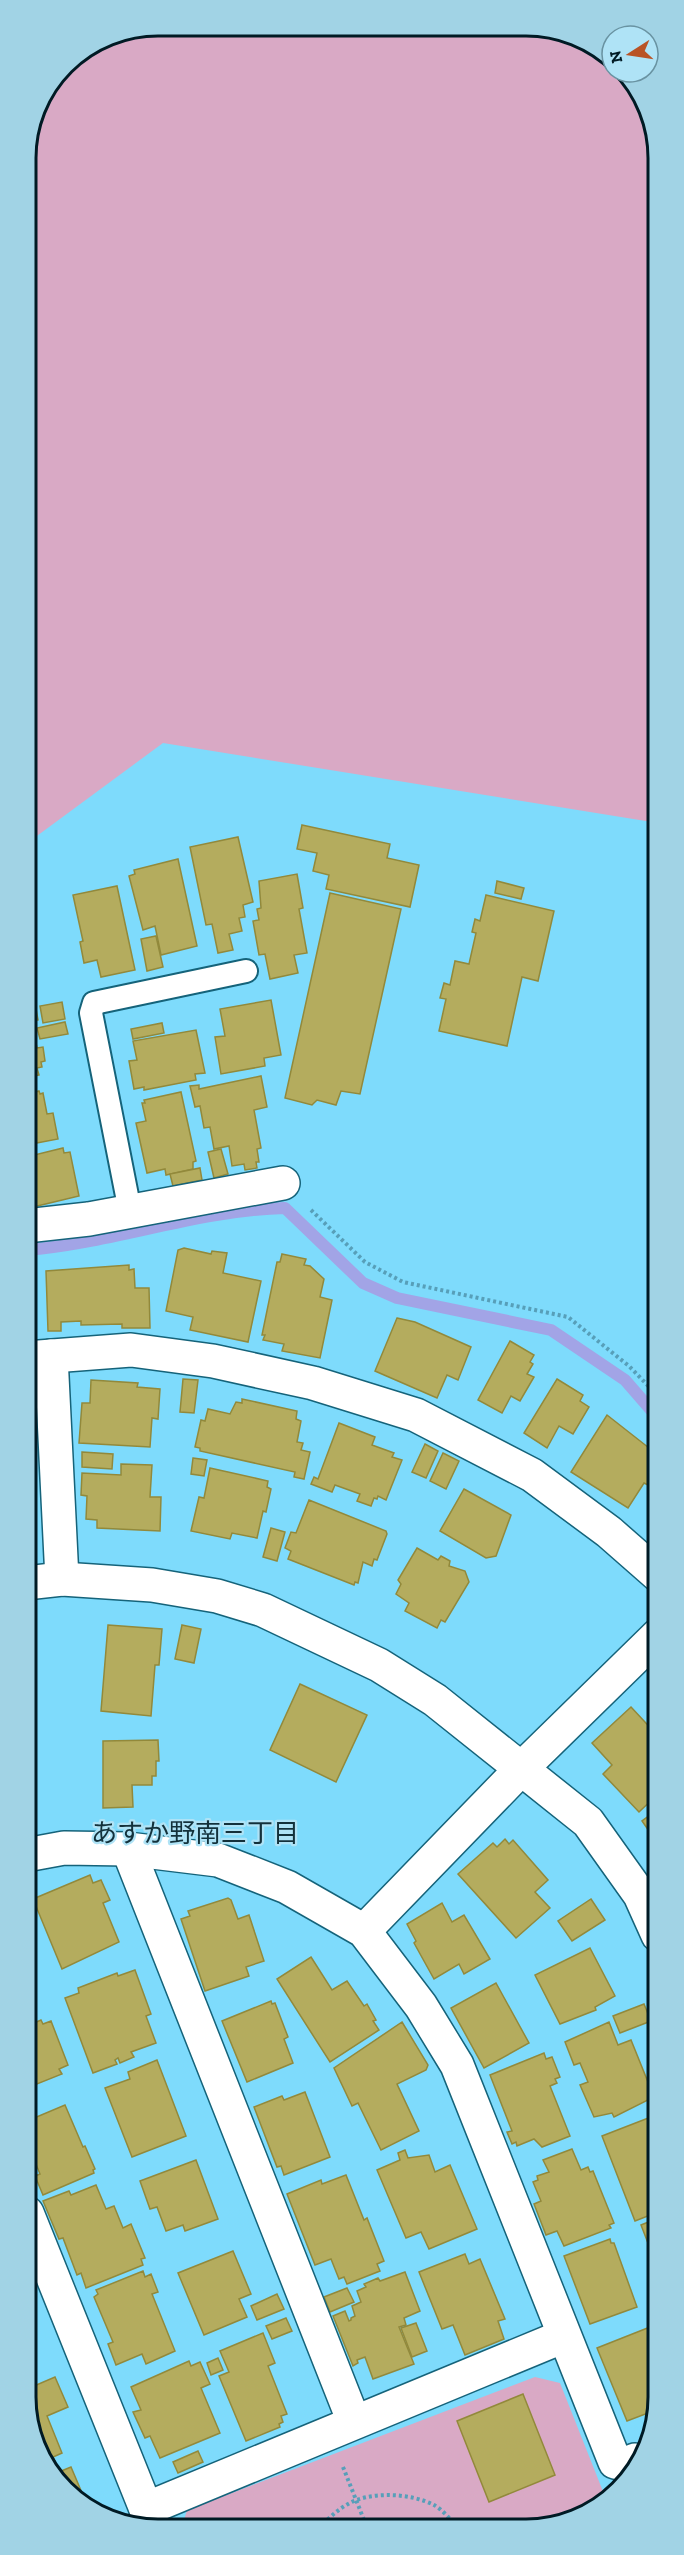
<svg xmlns="http://www.w3.org/2000/svg" width="684" height="2555" font-family="'Zilla Slab','Noto Sans JP',serif">
<style>
.green{fill:#d9a9c5}
.lines{fill:none;stroke-linecap:round;stroke-linejoin:round}
.stream{stroke:#a2a4e6;stroke-width:12}
.building{fill:#b4ac5e;stroke:#92893b;stroke-width:1.5}
.lane-casing{stroke:#15637a;stroke-width:26}
.street-casing{stroke:#15637a;stroke-width:36}
.path{stroke:#579fb9;stroke-width:4;stroke-dasharray:3 3;stroke-linecap:butt}
.lane{stroke:#fff;stroke-width:22}
.street{stroke:#fff;stroke-width:33}
.labels{text-anchor:middle;stroke-width:4.5;stroke-linejoin:round;paint-order:stroke}
.neighbourhood-label{font-size:26px;fill:#13313b;stroke:#afe3f6}
.rim{fill:none;stroke:#001a24;stroke-width:3}
</style>
<rect width="100%" height="100%" fill="#7edbfc"/>
<!-- green -->
<g class="green">
<path d="M158,26L552,28L612,60V72H623L657,141L658,823L163,743L26,844V150L39,100L65,64L108,35Z"/>
<path d="M535,2377L560,2383L606,2499L585,2516L543,2528L182,2527L187,2510Z"/>
</g>
<g class="lines">
<!-- stream -->
<path class="stream" d="M26,1250C113,1243 198,1210 285,1208L363,1283L397,1298L551,1330L625,1380L658,1418"/>
</g>
<!-- building -->
<g class="building">
<path d="M302,825L390,844L387,858L419,865L410,907L326,889L329,875L313,871L317,853L297,849Z"/>
<path d="M238,837L253,902L243,905L245,917L239,918L242,931L229,934L233,950L218,953L212,924L206,925L190,847Z"/>
<path d="M178,859L197,946L161,955L155,926L143,930L129,876L135,874L134,870Z"/>
<path d="M297,874L303,908L299,909L307,953L294,955L298,973L270,979L265,954L259,955L253,921L259,920L257,909L261,908L259,881Z"/>
<path d="M497,881L524,888L521,899L495,893Z"/>
<path d="M117,886L135,970L101,977L97,960L84,963L80,942L83,941L73,895Z"/>
<path d="M330,893L401,909L360,1094L341,1091L336,1105L317,1100L312,1105L285,1098Z"/>
<path d="M486,895L554,911L538,981L522,977L507,1046L439,1031L446,999L440,998L444,983L450,985L455,961L469,964L476,933L472,932L475,919L480,921Z"/>
<path d="M156,936L163,967L147,971L141,939Z"/>
<path d="M29,939L33,960L26,961V940Z"/>
<path d="M29,971L38,1020L26,1022V972Z"/>
<path d="M271,1000L281,1055L264,1058L265,1066L221,1074L215,1037L225,1036L220,1009Z"/>
<path d="M62,1002L65,1019L43,1023L40,1006Z"/>
<path d="M65,1022L68,1034L40,1039L37,1028Z"/>
<path d="M162,1023L164,1033L133,1039L131,1029Z"/>
<path d="M196,1030L205,1073L195,1074L196,1080L144,1090V1087L134,1089L129,1061L137,1060L133,1041Z"/>
<path d="M30,1031L31,1039L35,1038L37,1048L43,1047L45,1061L41,1062L42,1067L37,1068L39,1075L26,1078V1032Z"/>
<path d="M261,1076L267,1107L254,1110L261,1148L257,1149L259,1162H256L257,1168L245,1170L244,1164L232,1166L229,1146L214,1149L210,1127L204,1128L200,1106L195,1107L190,1086L199,1085V1089Z"/>
<path d="M39,1091L40,1094L43,1093L47,1114L53,1113L58,1139L26,1145V1094Z"/>
<path d="M181,1092L196,1161L193,1162V1169L166,1175L165,1169L147,1173L136,1123L146,1121L142,1103H145L144,1100Z"/>
<path d="M63,1148L64,1153L70,1152L79,1196L33,1207L31,1198L26,1200V1157Z"/>
<path d="M221,1149L228,1174L214,1178L208,1152Z"/>
<path d="M200,1168L202,1180L173,1186L170,1174Z"/>
<path d="M184,1248L211,1254L212,1251L227,1253L223,1273L261,1281L248,1342L190,1330L193,1317L166,1311L178,1250Z"/>
<path d="M282,1254L306,1259L304,1265L310,1266L324,1279L320,1297L332,1300L320,1358L282,1351L284,1344L263,1340L265,1335H262L277,1262H280Z"/>
<path d="M129,1265V1270L134,1269L135,1288H149L150,1328H122V1324L81,1325V1321L61,1322V1331H48L46,1271Z"/>
<path d="M397,1318L415,1322L471,1347L458,1380L447,1375L437,1398L375,1371Z"/>
<path d="M510,1341L534,1355L530,1362L533,1364L527,1374L534,1377L520,1401L511,1396L502,1413L478,1400Z"/>
<path d="M183,1379L198,1380L194,1413L180,1412Z"/>
<path d="M557,1379L583,1395L580,1401L589,1407L573,1434L559,1426L547,1448L524,1433Z"/>
<path d="M91,1380L138,1383L137,1387L160,1389L158,1419L152,1418L150,1447L79,1443L82,1403H90Z"/>
<path d="M242,1399L297,1411L296,1419L301,1421L297,1442L303,1443L301,1450L310,1452L304,1479L294,1477L295,1472L200,1451V1448L195,1447L201,1420L205,1421L208,1409L230,1414L236,1402L242,1403Z"/>
<path d="M607,1415L658,1455V1474L650,1486L644,1483L628,1508L571,1472Z"/>
<path d="M339,1423L375,1437L372,1445L394,1453L392,1457L402,1460L386,1500L378,1496L377,1499L374,1498L371,1506L357,1501L360,1494L335,1485L332,1492L311,1484L314,1477L318,1479Z"/>
<path d="M425,1444L438,1451L426,1478L412,1472Z"/>
<path d="M82,1452L113,1454L112,1469L82,1467Z"/>
<path d="M443,1453L459,1461L446,1489L430,1481Z"/>
<path d="M32,1457L35,1472L26,1473V1458Z"/>
<path d="M193,1458L207,1460L204,1476L191,1474Z"/>
<path d="M121,1464L152,1465L150,1497H161L160,1531L97,1528V1520L86,1519L87,1496L81,1495L82,1473L121,1475Z"/>
<path d="M210,1468L268,1481L267,1487L271,1489L266,1512L263,1511L257,1538L232,1533L230,1539L191,1531L199,1497L204,1498Z"/>
<path d="M464,1489L511,1515L496,1556L486,1558L440,1531Z"/>
<path d="M309,1500L386,1531L387,1534L377,1560L374,1559L372,1566L363,1562L358,1583L355,1582L354,1585L288,1559L291,1551L285,1548L291,1532L296,1533Z"/>
<path d="M271,1528L285,1532L277,1561L263,1557Z"/>
<path d="M417,1548L438,1560L441,1556L450,1561L449,1566L465,1571L469,1582L445,1622L441,1620L437,1628L405,1611L409,1603L396,1594L401,1584L398,1580Z"/>
<path d="M108,1625L162,1629L159,1665H155L151,1716L101,1711Z"/>
<path d="M182,1625L201,1629L194,1663L175,1659Z"/>
<path d="M300,1684L367,1715L336,1782L270,1750Z"/>
<path d="M631,1707L658,1736V1794L639,1812L603,1774L612,1765L592,1743Z"/>
<path d="M158,1740L159,1761H156V1776H152V1785H132L133,1807L103,1808V1741Z"/>
<path d="M658,1809V1844L642,1821Z"/>
<path d="M505,1839L509,1844L513,1840L548,1880L535,1892L550,1908L516,1938L458,1874L493,1843L497,1847Z"/>
<path d="M90,1875L93,1883L101,1880L110,1900L103,1903L119,1942L62,1969L33,1899Z"/>
<path d="M228,1898L231,1900L238,1919L249,1915L264,1961L246,1967L249,1976L205,1991L181,1919L190,1916L188,1911Z"/>
<path d="M591,1899L605,1920L572,1941L558,1921Z"/>
<path d="M442,1903L452,1922L464,1915L490,1959L464,1974L459,1964L434,1979L414,1943L416,1941L407,1924Z"/>
<path d="M590,1948L615,1996L595,2007L596,2010L560,2024L535,1975Z"/>
<path d="M311,1957L332,1990L347,1981L364,2006L367,2004L376,2020L373,2021L379,2030L330,2062L277,1979Z"/>
<path d="M135,1970L151,2014L146,2016L156,2043L131,2052L134,2057L120,2063L118,2058L115,2060L117,2064L93,2073L65,1998L79,1993L78,1988L117,1973L118,1976Z"/>
<path d="M496,1983L529,2043L484,2068L451,2008Z"/>
<path d="M271,2001L272,2004L275,2003L288,2037L284,2039L293,2063L247,2082L222,2021Z"/>
<path d="M644,2004L651,2021L620,2033L613,2016Z"/>
<path d="M41,2020L43,2024L51,2021L68,2065L59,2069L62,2074L27,2088V2026Z"/>
<path d="M402,2022L428,2065L426,2070L397,2084L419,2131L381,2150L358,2103L352,2106L334,2068Z"/>
<path d="M609,2022L618,2045L631,2040L654,2097L614,2117L612,2113L594,2117L580,2085L588,2082L580,2063L574,2065L565,2042Z"/>
<path d="M544,2053L546,2059L552,2057L560,2077L555,2079L557,2083L550,2086L570,2136L542,2147L534,2139L517,2146L516,2142L512,2144L507,2132L512,2131L490,2075Z"/>
<path d="M157,2060L186,2136L132,2157L105,2088L130,2079L128,2072Z"/>
<path d="M305,2092L330,2157L284,2175L281,2166L277,2167L254,2107L282,2096L284,2100Z"/>
<path d="M65,2105L83,2147L85,2146L95,2169L93,2170L94,2173L43,2195L35,2176L40,2174L27,2142V2121Z"/>
<path d="M656,2115L658,2122V2212L635,2221L602,2136Z"/>
<path d="M572,2149L581,2170L588,2167L590,2172L593,2171L614,2223L609,2225L611,2228L564,2246L557,2231L546,2235L534,2204L541,2201L533,2182L538,2180L537,2176L549,2172L543,2160Z"/>
<path d="M405,2150L408,2158L429,2155L435,2172L450,2165L477,2229L429,2249L421,2232L406,2238L377,2170L400,2160L398,2153Z"/>
<path d="M196,2160L218,2219L185,2231L183,2225L166,2231L157,2207L150,2209L140,2181Z"/>
<path d="M346,2175L364,2220L367,2218L384,2261L377,2264L380,2271L347,2284L344,2277L339,2279L331,2259L315,2265L287,2194L321,2180L322,2184Z"/>
<path d="M96,2185L106,2209L114,2206L123,2228L131,2224L145,2258L141,2259L143,2265L86,2288L81,2273L77,2275L63,2238L59,2239L43,2201L69,2191L71,2195Z"/>
<path d="M658,2218V2269L641,2225Z"/>
<path d="M610,2239L611,2243H614L637,2307L590,2324L564,2256Z"/>
<path d="M233,2251L251,2294L239,2299L247,2317L204,2335L178,2273Z"/>
<path d="M465,2254L469,2264L480,2259L505,2319L498,2321L504,2339L465,2355L453,2325L442,2329L419,2272Z"/>
<path d="M143,2271L145,2277L151,2274L158,2292L152,2294L175,2351L146,2364L142,2354L116,2365L108,2344L113,2342L94,2297L98,2294L96,2290Z"/>
<path d="M405,2272L420,2311L404,2318L406,2325L399,2327L414,2364L373,2379L365,2357L357,2360L358,2363L353,2366L333,2316L345,2311L349,2321L351,2320V2318L355,2316L352,2306L361,2302L357,2291L366,2287L364,2284L378,2278L380,2281Z"/>
<path d="M347,2288L354,2302L330,2312L324,2297Z"/>
<path d="M277,2294L284,2309L257,2320L251,2306Z"/>
<path d="M286,2318L292,2331L272,2339L266,2326Z"/>
<path d="M416,2323L427,2351L412,2357L401,2328Z"/>
<path d="M650,2327L653,2334L657,2332L658,2337V2405L656,2410L627,2421L597,2348Z"/>
<path d="M263,2333L275,2363L268,2366L287,2414L281,2416L283,2422L279,2424L280,2427L246,2441L219,2376L229,2372L220,2351Z"/>
<path d="M218,2358L223,2370L211,2375L207,2363Z"/>
<path d="M189,2361L191,2366L200,2362L210,2384L201,2388L220,2433L160,2458L150,2436L145,2438L133,2412L141,2410L131,2387Z"/>
<path d="M55,2377L68,2407L47,2416L62,2453L53,2457L55,2461L49,2463L27,2414V2389Z"/>
<path d="M523,2394L555,2475L489,2502L457,2421Z"/>
<path d="M198,2451L203,2462L178,2473L173,2462Z"/>
<path d="M71,2467L85,2500L59,2484L54,2474Z"/>
</g>
<g class="lines">
<defs>
<path id="lane" d="M130,1211L91,1013L94,1003L246,971"/>
<g id="street">
<path d="M26,1226L89,1219L283,1183"/>
<path d="M51,1356L62,1579"/>
<path d="M26,1358L131,1350L213,1361L313,1383L416,1415L532,1475L609,1532L658,1575"/>
<path d="M26,1583L62,1579L152,1585L217,1596L263,1610L379,1665L435,1700L588,1822L640,1895L658,1935"/>
<path d="M128,1849L354,2422"/>
<path d="M26,1855L64,1848L128,1849L218,1860L287,1887L364,1931L421,2006L457,2065L615,2462L625,2464L635,2460"/>
<path d="M364,1931L522,1768L658,1635"/>
<path d="M27,2213L146,2509"/>
<path d="M153,2527L146,2509L564,2336"/>
</g>
</defs>
<!-- lane casing -->
<use href="#lane" class="lane-casing"/>
<!-- street casing -->
<use href="#street" class="street-casing"/>
<!-- path -->
<g class="path">
<path d="M311,1210L365,1262L403,1282L568,1317L629,1366L658,1396"/>
<path d="M343,2467L366,2525"/>
<path d="M319,2528C328,2519 337,2510 348,2504C370,2491 411,2493 434,2505C442,2509 451,2520 457,2528"/>
</g>
<!-- lane -->
<use href="#lane" class="lane"/>
<!-- street -->
<use href="#street" class="street"/>
</g>
<g class="labels">
<!-- neighbourhood labels -->
<g class="neighbourhood-label">
<text x="195" y="1842">あすか野南三丁目</text>
</g>
</g>
<!-- crop -->
<path d="M0 0H684V2555H0ZM158 36H526A122 122 0 0 1 648 158V2397A122 122 0 0 1 526 2519H158A122 122 0 0 1 36 2397V158A122 122 0 0 1 158 36Z" fill="#a1d3e5" fill-rule="evenodd"/>
<path class="rim" d="M158 36H526A122 122 0 0 1 648 158V2397A122 122 0 0 1 526 2519H158A122 122 0 0 1 36 2397V158A122 122 0 0 1 158 36Z"/>
<!-- north arrow -->
<g transform="translate(630 54) rotate(258)"><circle r="28" fill="#afe3f6" stroke="#6993a2" stroke-width="1.5"/>
<path d="M0-4.5L10 22L0 15L-10 22Z" fill="#b95325"/>
<text y="-9" font-size="16" font-weight="bold" text-anchor="middle" fill="#001a24">N</text>
</g>
</svg>
